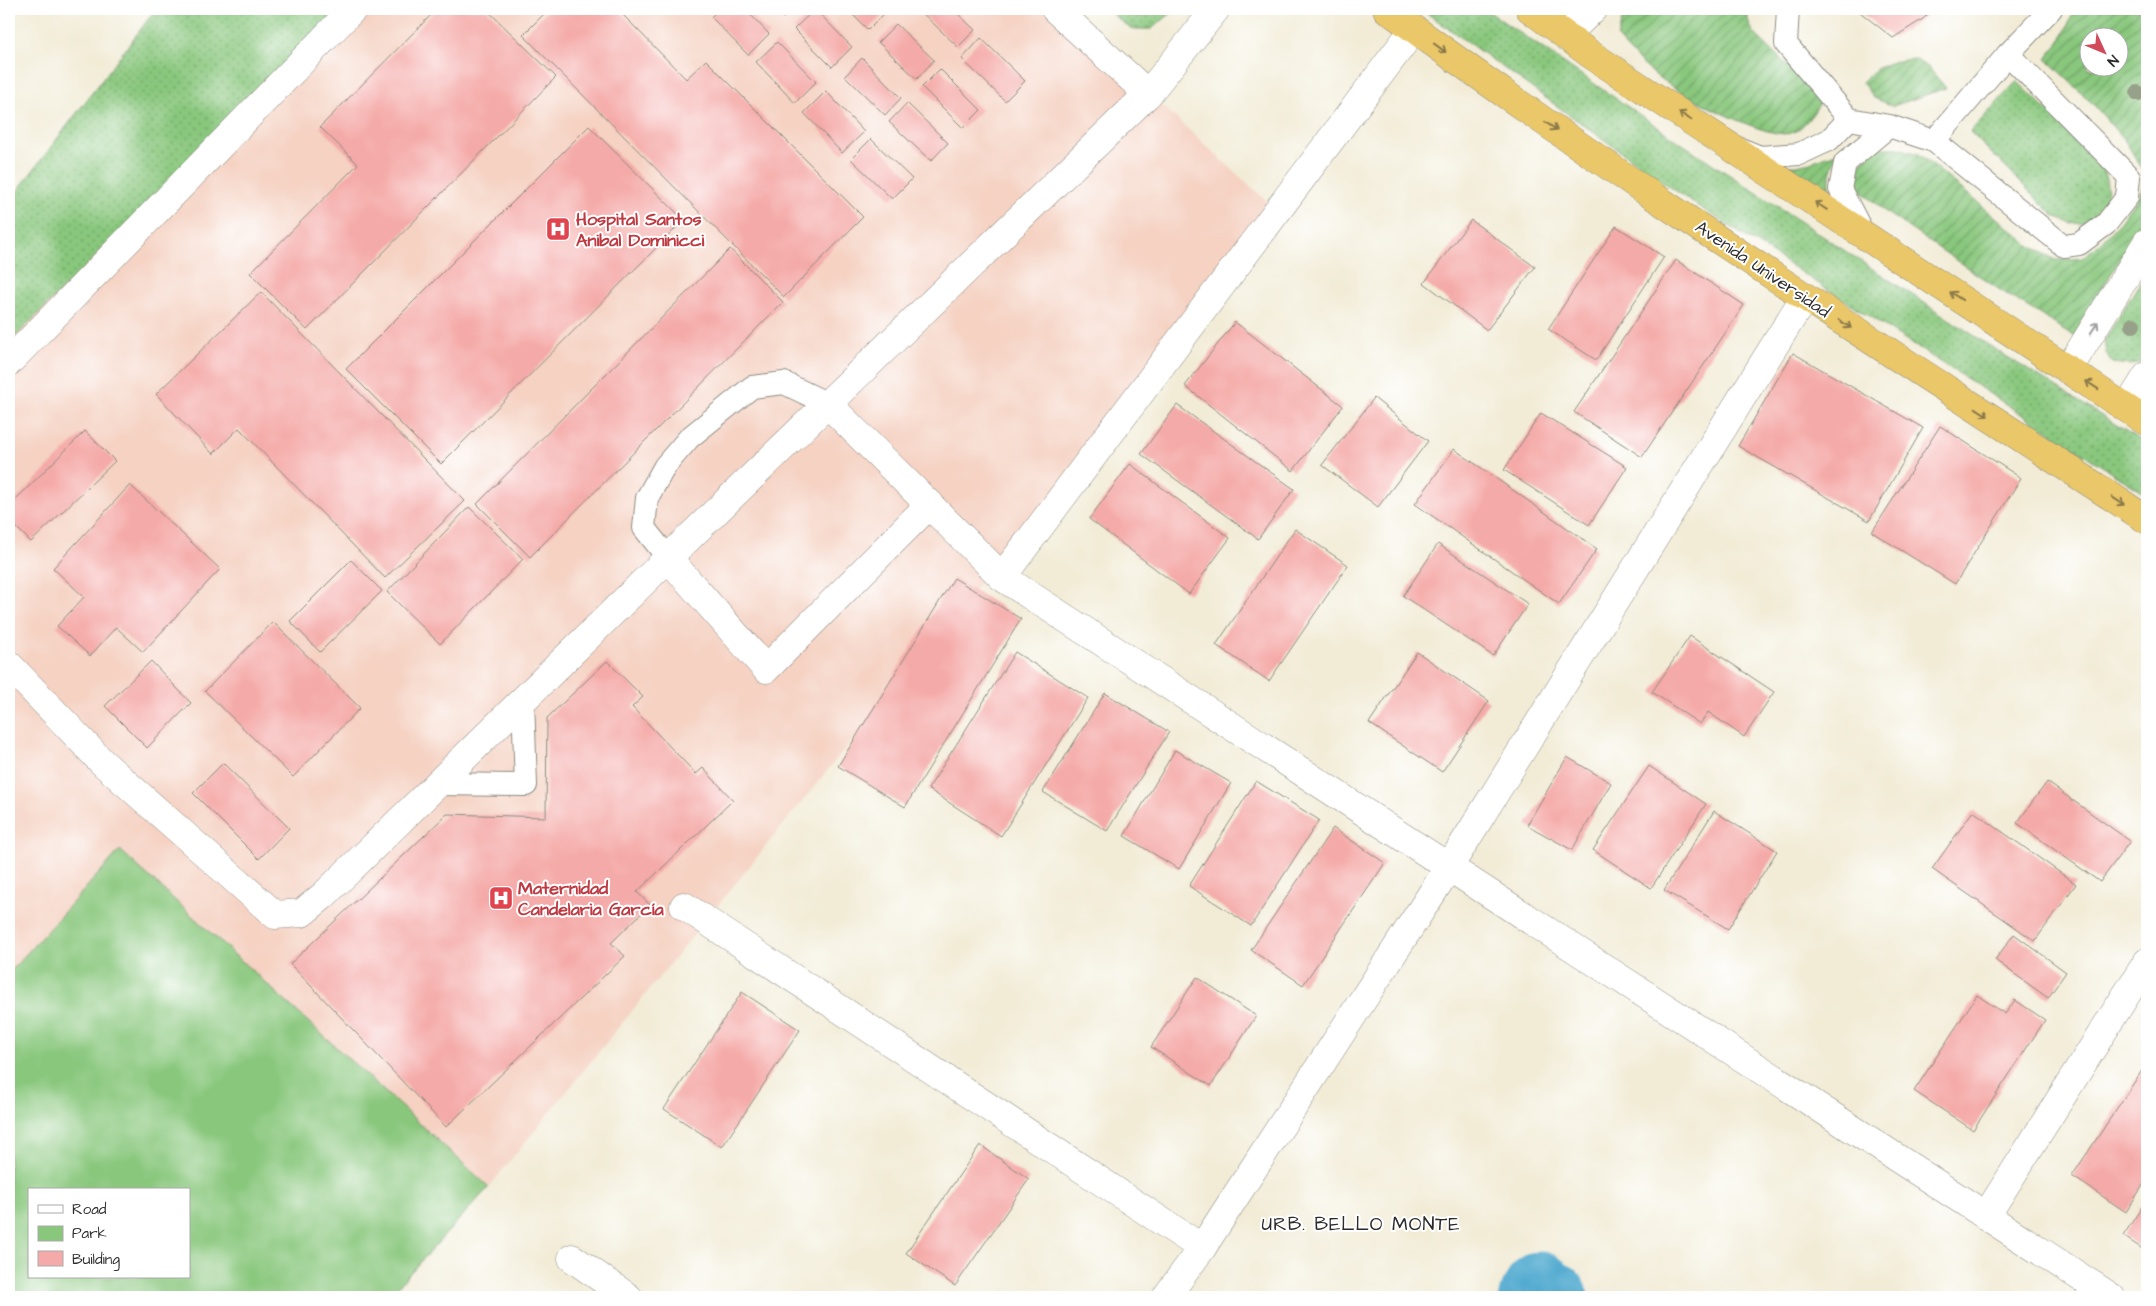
<svg xmlns="http://www.w3.org/2000/svg" width="2156" height="1306" font-family="'Architects Daughter',sans-serif">
<style>
.built{fill:#f5d2c2;fill-rule:evenodd}
.grass{fill:url(#grass-dots);stroke:#5a7954}
.park{fill:#89c77d;stroke:#5a7954;fill-rule:evenodd}
.garden{fill:url(#garden-furrows);stroke:#5a7954;fill-rule:evenodd}
.lines{fill:none;stroke-linecap:round;stroke-linejoin:round}
.river{stroke:#53abd0;stroke-width:69}
.building{fill:#f4aaa8}
.lane-casing{stroke:#8e8c81;stroke-width:24}
.street-casing{stroke:#8e8c81;stroke-width:29}
.highway-casing{stroke:#8e8c81;stroke-width:29}
.lane{stroke:#fff;stroke-width:22}
.street{stroke:#fff;stroke-width:28}
.highway{stroke:#eac769;stroke-width:28}
.tree{fill:#97a088}
.oneway{stroke:#8a794a}
.oneway2{stroke:#a0a0a0}
.labels{text-anchor:middle;stroke-width:4;stroke-linejoin:round;paint-order:stroke}
.health-label{font-size:18px;font-weight:bold;fill:#be3a42;stroke:#fff;text-anchor:start}
.street-label{font-size:18px;fill:#2b2b2b;stroke:#fff}
.neighbourhood-label{font-size:19px;letter-spacing:1px;fill:#2b2b2b;stroke:#fff}
</style>
<defs>
<pattern id="grass-dots" width="8" height="8" patternUnits="userSpaceOnUse" patternTransform="scale(1.25)"><rect width="8" height="8" fill="#89c77d"/><path d="M2 2h.1M6 6h.1" fill="none" stroke="#70a267" stroke-width="1.8" stroke-linecap="round"/></pattern>
<pattern id="garden-furrows" width="10" height="10" patternUnits="userSpaceOnUse" patternTransform="scale(1.25)"><rect width="10" height="10" fill="#89c77d"/><path d="M-1 1l2-2M0 10L10 0M9 11l2-2" fill="none" stroke="#70a267"/></pattern>
</defs>
<rect width="100%" height="100%" fill="#fff"/>
<filter id="ink" filterUnits="userSpaceOnUse"><feTurbulence type="fractalNoise" baseFrequency=".02" numOctaves="2"/><feDisplacementMap in="SourceGraphic" scale="10" xChannelSelector="R" yChannelSelector="G"/><feConvolveMatrix kernelMatrix="1 2 1 2 8 2 1 2 1" color-interpolation-filters="sRGB"/></filter>
<filter id="wash" filterUnits="userSpaceOnUse"><feTurbulence type="fractalNoise" baseFrequency=".0096" numOctaves="4" result="noise"/><feDisplacementMap in="SourceGraphic" scale="20" xChannelSelector="R" yChannelSelector="G"/><feGaussianBlur stdDeviation="1.12" result="paint"/><feColorMatrix in="noise" values="0 0 0 0 0 0 0 0 0 0 0 0 0 0 0 0 0 1.4 0 .05"/><feComposite in="paint" operator="in"/></filter>
<g filter="url(#wash)">
<rect width="100%" height="100%" fill="#f2ecd7"/>
<!-- built -->
<path class="built" d="M344,9H1056L1280,213L489,1187L388,1297H9V343ZM29,1190H189V1277H29Z"/>
<!-- grass -->
<g class="grass">
<path d="M156,9H344L9,343V202Z"/>
<path d="M1106,9H1177L1151,29H1131Z"/>
<path d="M1421,9H1485L1681,143L1993,348L2147,444V495L1687,199Z"/>
<path d="M2017,81L2101,163L2106,179L2108,192L2104,203L2098,212L2085,222L2071,224L2053,215L1970,132Z"/>
<path d="M2147,271V351L2141,362L2129,365L2113,363L2106,353L2104,341Z"/>
</g>
<!-- park -->
<path class="park" d="M120,850L489,1187L388,1297H9V973ZM29,1190H189V1277H29Z"/>
<!-- garden -->
<g class="garden">
<path d="M1625,9H1748V20L1753,32L1802,80L1814,93L1819,104C1813,114 1804,127 1794,132C1773,144 1681,94 1662,80C1645,68 1631,53 1617,38Z"/>
<path d="M2075,9H2147V214L2074,336L1997,288L1887,213L1861,191L1856,177L1862,162L1877,148H1898L1919,154L2032,247L2056,260L2082,258L2100,243L2120,222L2140,194L2146,175L2125,141L2094,105L2046,59L2062,38ZM2088,38H2118V68H2088Z"/>
<path d="M1915,59L1929,68L1946,88L1893,106L1874,98L1862,82C1880,63 1890,61 1915,59Z"/>
<path d="M1839,152C1822,181 1831,193 1846,220L1783,168L1810,162Z"/>
</g>
<g class="lines">
<!-- river -->
<path class="river" d="M1533,1297L1540,1286L1554,1297"/>
</g>
<g id="blocks">
<!-- building -->
<g class="building">
<path d="M437,9H486L556,77L307,330L250,273L358,164L320,127Z"/>
<path d="M549,9H626L621,13L686,79L706,60L863,217L784,297L523,35Z"/>
<path d="M719,9H745L769,34L748,55L711,17Z"/>
<path d="M775,9H793L783,18Z"/>
<path d="M815,9L852,47L832,67L794,29Z"/>
<path d="M847,9H885L887,11L868,30Z"/>
<path d="M918,9H953L975,30L958,47Z"/>
<path d="M1856,9H1933L1923,19L1893,38Z"/>
<path d="M896,24L934,60L917,79L878,42Z"/>
<path d="M981,38L1025,81L1005,101L962,59Z"/>
<path d="M777,42L816,82L795,103L756,62Z"/>
<path d="M862,58L901,98L885,115L845,76Z"/>
<path d="M940,69L981,110L963,128L922,87Z"/>
<path d="M826,91L864,132L842,153L804,113Z"/>
<path d="M907,103L948,143L931,161L889,122Z"/>
<path d="M589,126L684,220L441,464L346,369Z"/>
<path d="M871,139L912,179L892,199L851,159Z"/>
<path d="M1471,220L1535,267L1487,330L1424,283Z"/>
<path d="M1616,226L1664,257L1596,360L1548,329Z"/>
<path d="M730,249L783,302L530,557L477,504Z"/>
<path d="M1676,260L1744,305L1642,457L1574,412Z"/>
<path d="M261,292L465,501L385,578L239,428L213,454L156,394Z"/>
<path d="M1235,322L1343,406L1293,471L1185,386Z"/>
<path d="M1793,353L1923,428L1869,521L1738,446Z"/>
<path d="M1374,398L1428,441L1378,507L1322,465Z"/>
<path d="M1177,405L1294,489L1258,539L1141,454Z"/>
<path d="M1541,413L1627,467L1589,525L1504,470Z"/>
<path d="M1940,426L2021,478L1955,584L1872,532Z"/>
<path d="M85,431L115,461L31,542L9,520V506Z"/>
<path d="M1454,449L1597,549L1559,604L1415,504Z"/>
<path d="M1130,464L1230,538L1189,594L1089,519Z"/>
<path d="M130,485L220,569L143,652L116,627L90,656L57,626L84,597L53,568Z"/>
<path d="M469,507L523,559L440,644L387,592Z"/>
<path d="M1295,529L1348,565L1269,681L1216,645Z"/>
<path d="M1438,544L1528,604L1493,656L1403,596Z"/>
<path d="M351,560L382,591L320,652L290,621Z"/>
<path d="M954,578L1021,619L905,807L838,766Z"/>
<path d="M273,622L360,708L293,777L205,691Z"/>
<path d="M1690,636L1774,692L1744,737L1708,712L1700,724L1652,692Z"/>
<path d="M1015,652L1088,698L1001,836L928,789Z"/>
<path d="M1417,652L1489,701L1442,772L1369,723Z"/>
<path d="M151,661L191,703L147,748L105,706Z"/>
<path d="M607,661L643,697L632,707L696,774L703,768L733,800L637,892L650,905L611,943L625,956L446,1127L290,964L447,814L546,817L547,718Z"/>
<path d="M1105,693L1169,732L1107,831L1043,792Z"/>
<path d="M1175,750L1231,783L1179,869L1124,836Z"/>
<path d="M1567,757L1611,783L1572,850L1527,825Z"/>
<path d="M223,763L289,828L259,859L193,793Z"/>
<path d="M1649,766L1706,804L1651,888L1593,850Z"/>
<path d="M1256,781L1319,820L1251,926L1189,886Z"/>
<path d="M2047,782L2130,841L2100,882L2017,823Z"/>
<path d="M1714,811L1777,851L1728,929L1664,890Z"/>
<path d="M1973,811L2076,884L2035,941L1932,869Z"/>
<path d="M1333,828L1385,863L1303,985L1251,950Z"/>
<path d="M2014,934L2066,972L2048,998L1995,960Z"/>
<path d="M1197,977L1256,1016L1211,1086L1151,1047Z"/>
<path d="M742,992L800,1030L722,1147L664,1109Z"/>
<path d="M1977,995L2005,1014L2015,1000L2045,1020L1973,1130L1914,1091Z"/>
<path d="M2147,1063V1179L2126,1212L2072,1176Z"/>
<path d="M980,1145L1029,1179L955,1286L906,1253Z"/>
<path d="M2147,1199V1252L2123,1236Z"/>
</g>
</g>
</g>
<g filter="url(#ink)">
<use href="#blocks" fill-opacity="0" stroke="#8e8c81" stroke-width="1"/>
<g class="lines">
<defs>
<g id="lane">
<path d="M1788,9L1786,44L1849,119L1889,126L1934,141L2008,54L2051,9"/>
<path d="M1934,141L2064,246L2079,244L2106,224L2127,197L2129,177L2008,54"/>
<path d="M1740,149L1760,157L1799,154L1829,140L1849,119"/>
<path d="M1864,235L1840,189L1845,163L1889,126"/>
<path d="M668,558L644,528L647,498L665,466L689,438L752,387L784,383L828,404"/>
<path d="M437,784L526,785L523,700"/>
</g>
<g id="street">
<path d="M1055,9L1148,94"/>
<path d="M1567,34L1593,9"/>
<path d="M9,362L353,9"/>
<path d="M2068,370L2147,242"/>
<path d="M828,404L1002,577L2111,1297"/>
<path d="M2127,408L2147,376"/>
<path d="M668,558L766,669L930,504"/>
<path d="M1002,577L1414,29"/>
<path d="M9,665L102,762L275,915L302,913L324,895L668,558L1148,94L1216,9"/>
<path d="M684,906L1202,1248"/>
<path d="M1986,1216L2147,962"/>
<path d="M572,1258L628,1297"/>
<path d="M1166,1297L1202,1248L1449,867L1804,298"/>
</g>
<g id="highway">
<path d="M1387,9C1632,190 1892,352 2147,520"/>
<path d="M1530,9L1590,54L2147,422"/>
</g>
</defs>
<!-- lane casing -->
<use href="#lane" class="lane-casing"/>
<!-- street casing -->
<use href="#street" class="street-casing"/>
<!-- highway casing -->
<use href="#highway" class="highway-casing"/>
<!-- lane -->
<use href="#lane" class="lane"/>
<!-- street -->
<use href="#street" class="street"/>
<!-- highway -->
<use href="#highway" class="highway"/>
</g>
<!-- trees -->
<g class="tree">
<circle cx="2138" cy="93" r="8"/>
<circle cx="2133" cy="325" r="8"/>
</g>
<!-- one-way arrows -->
<defs><path id="oneway-shaft" d="M-6 0H5M1.5-3L5.5 0L1.5 3" fill="none" stroke-width="1.6" stroke-linecap="round" stroke-linejoin="round" transform="scale(1.25)"/></defs>
<g class="oneway">
<use href="#oneway-shaft" transform="translate(1440 48) rotate(36)"/>
<use href="#oneway-shaft" transform="translate(1685 116) rotate(-147)"/>
<use href="#oneway-shaft" transform="translate(1551 126) rotate(34)"/>
<use href="#oneway-shaft" transform="translate(1821 206) rotate(-146)"/>
<use href="#oneway-shaft" transform="translate(1956 296) rotate(-146)"/>
<use href="#oneway-shaft" transform="translate(1845 324) rotate(33)"/>
<use href="#oneway-shaft" transform="translate(2092 385) rotate(-147)"/>
<use href="#oneway-shaft" transform="translate(1982 412) rotate(33)"/>
<use href="#oneway-shaft" transform="translate(2118 501) rotate(33)"/>
</g>
<use class="oneway2" href="#oneway-shaft" transform="translate(2094 328) rotate(-58)"/>
</g>
<!-- icons -->
<defs>
<symbol id="hospital-square" viewBox="-11 -11 22 22"><rect x="-9" y="-9" width="18" height="18" rx="4" fill="#e0444e" stroke="#fff"/><path d="M-5-5h3v3.5h4V-5h3V5h-3V1.5h-4V5h-3Z" fill="#fff"/></symbol>
</defs>
<g fill-rule="evenodd">
<use href="#hospital-square" x="544" y="215" width="28" height="28"/>
<use href="#hospital-square" x="487" y="884" width="28" height="28"/>
</g>
<g class="labels">
<!-- health labels -->
<g class="health-label">
<text x="576" y="225">Hospital Santos<tspan x="576" dy="21">Anibal Dominicci</tspan></text>
<text x="518" y="894">Maternidad<tspan x="518" dy="21">Candelaria García</tspan></text>
</g>
<!-- street labels -->
<g class="street-label">
<text transform="translate(1763 269) rotate(34)" y="6">Avenida Universidad</text>
</g>
<!-- neighbourhood labels -->
<g class="neighbourhood-label">
<text x="1361" y="1230">URB. BELLO MONTE</text>
</g>
</g>
<!-- margin -->
<rect width="2156" height="1306" fill="none" stroke="#fff" stroke-width="30"/>
<!-- legend -->
<rect x="28" y="1188" width="162" height="90" fill="#ffffff" stroke="#aaaaaa"/>
<rect x="38" y="1205" width="25" height="8" fill="#ffffff" stroke="#aaaaaa"/>
<text x="72" y="1214" font-size="15" fill="#2b2b2b">Road</text>
<rect x="38" y="1226" width="25" height="15" fill="#89c77d" stroke="#aaaaaa"/>
<text x="72" y="1238" font-size="15" fill="#2b2b2b">Park</text>
<rect x="38" y="1251" width="25" height="15" fill="#f4aaa8" stroke="#aaaaaa"/>
<text x="72" y="1264" font-size="15" fill="#2b2b2b">Building</text>
<!-- north arrow -->
<g transform="translate(2104 52) rotate(134)"><circle r="24" fill="#ffffff" stroke="#aaaaaa"/>
<path d="M0-4L9 19L0 12L-9 19Z" fill="#d1495b"/>
<text y="-8" font-size="14" font-weight="bold" text-anchor="middle" fill="#2b2b2b">N</text>
</g>
</svg>
